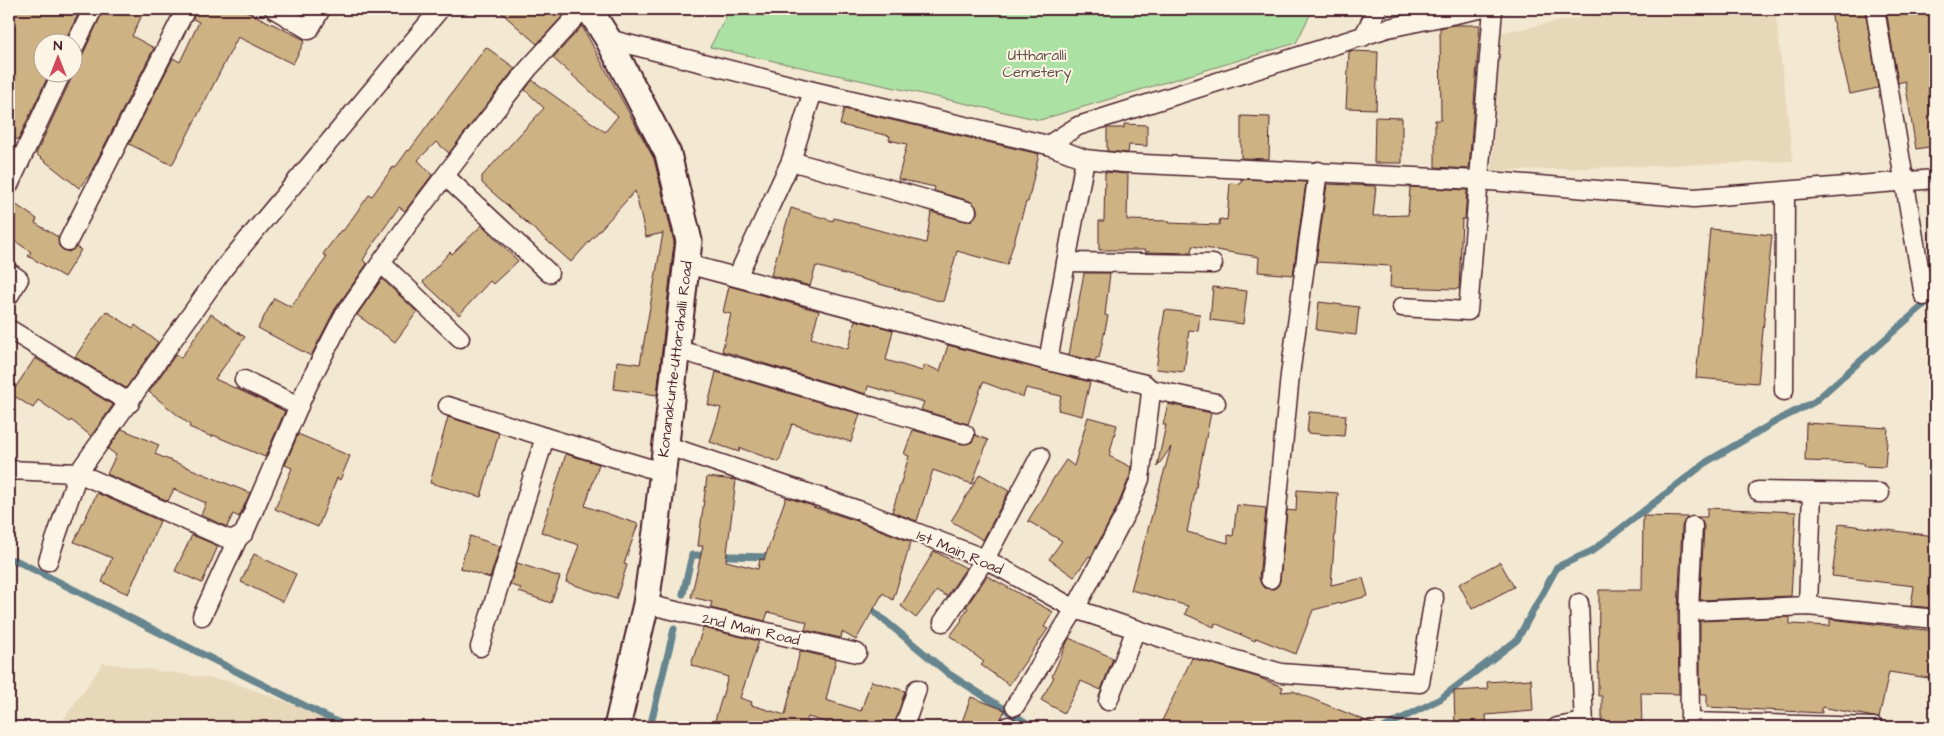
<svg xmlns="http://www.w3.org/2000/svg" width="1944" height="736" font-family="'Architects Daughter',sans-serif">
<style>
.built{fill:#e8d8ba}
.green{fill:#ace1a4;stroke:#7b8068}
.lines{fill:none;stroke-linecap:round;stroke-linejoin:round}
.stream{stroke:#66858e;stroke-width:7}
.building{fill:#cdb283;stroke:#4a1f2b}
.minor-casing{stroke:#4a1f2b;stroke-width:21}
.secondary-casing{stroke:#4a1f2b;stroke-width:29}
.minor{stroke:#fcf5e5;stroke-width:18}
.secondary{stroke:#fcf5e5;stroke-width:25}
.labels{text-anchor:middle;stroke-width:4;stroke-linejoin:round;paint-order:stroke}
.park-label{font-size:15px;fill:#625049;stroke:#fcf5e5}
.street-label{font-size:15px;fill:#4a1f2b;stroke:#fcf5e5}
</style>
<rect width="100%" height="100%" fill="#f3e8d1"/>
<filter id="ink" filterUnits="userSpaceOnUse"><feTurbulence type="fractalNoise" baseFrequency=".02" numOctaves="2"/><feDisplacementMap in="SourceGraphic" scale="10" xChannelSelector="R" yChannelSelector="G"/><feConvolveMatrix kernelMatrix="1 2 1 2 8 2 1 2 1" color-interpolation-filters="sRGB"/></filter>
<g filter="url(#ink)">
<!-- built -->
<g class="built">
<path d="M1624,9H1775L1793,161L1492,171L1499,33Z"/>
<path d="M103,663L229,681L354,727H58Z"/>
</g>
<!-- green -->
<path class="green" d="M730,9H1313L1296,43L1040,120L710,47Z"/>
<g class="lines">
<!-- stream -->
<g class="stream">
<path d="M9,559L17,561L347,727"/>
<path d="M683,594L692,555L773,557"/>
<path d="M866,605L949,674L1033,727"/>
<path d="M650,727L674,629"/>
<path d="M1385,727L1440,699L1517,640L1557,567L1592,551L1708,461L1780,419L1814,402L1935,295"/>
</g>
</g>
<!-- building -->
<g class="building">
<path d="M9,9H81L64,42H42V72H50L18,140L9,135Z"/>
<path d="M104,9H145L132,36L154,48L90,174L79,188L36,154L72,77V62L77,60L82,56Z"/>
<path d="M197,9H242L305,40L293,64L238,37L172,165L129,144L173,58L180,62L199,22L193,19Z"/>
<path d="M497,9H569L537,44Z"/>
<path d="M1830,9H1865L1878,88L1850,94Z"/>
<path d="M1886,9H1935V146L1916,149L1905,81L1898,83Z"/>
<path d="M1453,25H1480L1469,169L1435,167V120H1441L1440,28Z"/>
<path d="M582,26L654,159L674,242L657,395L614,389L617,361L640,364L663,233L646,237L635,191L571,262L482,183V176L544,108L525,90L532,80L605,132L618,116L553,58Z"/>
<path d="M486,47L515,68L449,153L436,142L418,160L432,175L405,211L399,207L369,250L363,260L367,264L335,309L311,356L258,328L274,298L291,307L327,257L323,254L341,230L343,231L369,195L372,196L393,167L395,168L408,150L409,151Z"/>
<path d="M1350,51L1378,52L1376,109L1346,108L1349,52Z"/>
<path d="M844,109L1039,154L1028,202H1026L1007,265L957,251L943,302L816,266L810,286L771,275L791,208L833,221L834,218L926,243L931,212L965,221H970L977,214V208L970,201L934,191L935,187L898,179L907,144L889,140L890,136L840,125Z"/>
<path d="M1241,116L1270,117L1269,159L1241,158Z"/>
<path d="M1375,117L1402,118V163H1374Z"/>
<path d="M1124,124L1147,125V146L1129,145L1128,153L1107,151V128H1124Z"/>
<path d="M1105,172L1128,174L1127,220L1169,221V223L1219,225L1220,219L1227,220L1230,183L1241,184V179L1306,182L1293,275L1258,272L1259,257L1192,246L1191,253L1146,252V250H1099V221H1104Z"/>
<path d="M1327,184L1376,186L1373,216L1408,215L1410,187L1467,190L1465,219H1462L1459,289L1390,287L1391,266L1316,262Z"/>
<path d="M9,200L37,219L35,223L58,237L59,246L63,250L69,252L76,247L81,250L64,277L28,256L31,252L9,237Z"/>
<path d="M482,225L518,261L493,284L490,281L459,315L423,282L450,252L452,254Z"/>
<path d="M1710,229L1772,235L1758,383L1696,378Z"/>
<path d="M1084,273H1110L1105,315L1108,316L1099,358H1096L1095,361L1069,355Z"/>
<path d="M382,279L417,312L395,342L357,315Z"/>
<path d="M729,286L819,311L811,338L848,349L855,320L893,330L886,360L922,371L925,365L940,371L948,345L1090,382L1082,416L1058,410L1061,396L1026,388L1023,397L983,382L968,424L921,410L924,402L868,386L866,394L722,351L731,314L723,312Z"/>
<path d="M1213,287L1247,291L1243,324L1210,320Z"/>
<path d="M1319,302L1359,307L1356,335L1316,330Z"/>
<path d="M1165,310L1200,314L1198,331L1189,330L1184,372L1156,369Z"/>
<path d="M106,311L133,328L135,325L158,342L126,388L75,357Z"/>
<path d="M211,314L245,337L215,379L285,411L265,457L213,435L212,437L189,427L190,425L149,392L176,354L181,358Z"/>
<path d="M35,358L113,405L91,436L71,420L70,422L38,400L33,408L11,394Z"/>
<path d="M716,372L860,414L851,442L792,424L779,462L740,448L739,452L710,442L721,408L708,405Z"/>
<path d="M1168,404L1211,413L1187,532L1228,543V535L1233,536L1237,505L1266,508L1259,578L1261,584L1264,588L1274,589L1278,586L1280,581L1287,510L1296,511L1297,490L1338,493L1331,585L1363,578L1368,596L1313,610L1296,654L1256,638L1255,641L1215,623L1214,627L1185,614L1188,606L1131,590L1171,447L1157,467L1166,425H1163Z"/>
<path d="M1309,412L1346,415L1344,436L1307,433Z"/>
<path d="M448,417L499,433L481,497L430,483Z"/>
<path d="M1088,417L1117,425L1109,456L1131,467L1130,476L1118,505L1091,557L1089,556L1074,577L1049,559L1062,541L1028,521L1055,476L1066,460L1074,466Z"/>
<path d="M1806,423L1888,428L1885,467L1863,466V463L1805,461Z"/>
<path d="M122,429L159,445L155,454L250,493L239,517L233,514L227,527L201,515L206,503L174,489L168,501L107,474L116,455L108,449Z"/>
<path d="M913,430L962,444L972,442L975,435L988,440L972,484L933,470L917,521L892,512L909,456L904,454Z"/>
<path d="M298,434L350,456L340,480L337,478L318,527L275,509L292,468L285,465Z"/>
<path d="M566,454L599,464L585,506L638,524L624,564L627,565L616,599L566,582L579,545L541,532Z"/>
<path d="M980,474L1009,491L983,540L951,521Z"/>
<path d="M707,477L736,480L726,561L758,569L760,559L764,560L786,497L813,506V507L857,521L911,542L893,600L883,593L856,640L842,632L841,638L805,630L807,622L768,612L765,621L710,608L712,602L691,597L703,546H698Z"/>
<path d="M97,493L160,521L128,594L102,582L112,558L74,542Z"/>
<path d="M1707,508L1796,512L1791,596L1700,600L1704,526L1702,521L1698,517H1707Z"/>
<path d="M1643,516L1688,517L1682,526L1678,611L1679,694L1641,693L1642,727H1602V696H1598L1599,590H1642Z"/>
<path d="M1839,524L1935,536V594L1934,608L1911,606L1914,586L1832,576Z"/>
<path d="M192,535L218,546L202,583L175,571Z"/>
<path d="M470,536L500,546L490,578L460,568Z"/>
<path d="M934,551L966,568L947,596L937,591L916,618L901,606Z"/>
<path d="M254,554L296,574L283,602L241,582Z"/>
<path d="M1500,562L1514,587L1472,609L1459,584Z"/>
<path d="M517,563L560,577L551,603L519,592L521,588L510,585Z"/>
<path d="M987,576L1053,612L1044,627L1048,629L1009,685L981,665L984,662L950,636L962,620L961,619L968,608L966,607Z"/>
<path d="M1790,617V624L1830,626V619L1935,631V679L1889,672L1879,718L1822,707V713L1707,707V694H1700V621Z"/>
<path d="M703,628L759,641L740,698L752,702L751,705L785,715L800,651L836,659L826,700L861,711L871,681L905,691L894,727H842L808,717L806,722L811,723L810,727H713L728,677L691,665Z"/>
<path d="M1069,638L1113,658L1101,690L1081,681L1064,713L1041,700L1054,677L1052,676Z"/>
<path d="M1192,658L1257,677L1283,687L1281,692L1293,691L1381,727H1159Z"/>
<path d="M1531,679L1533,711L1486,715L1487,727H1455L1454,691L1488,689L1487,682Z"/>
<path d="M971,697L1005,710L997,727H960Z"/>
</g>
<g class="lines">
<defs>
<g id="minor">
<path d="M274,9L309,30L321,9"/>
<path d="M440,9L224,268L78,473L228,539L238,538L244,533L307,387L344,315L406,227L475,136L528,69L583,9"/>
<path d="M1875,9L1924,296"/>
<path d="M1363,37L1377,9"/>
<path d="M608,39L813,91L1048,145L1085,159L1123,163L1478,180L1694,198L1935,179"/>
<path d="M72,51L93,9"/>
<path d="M1048,145L1078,126L1388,28L1480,9"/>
<path d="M791,161L967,211"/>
<path d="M445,176L549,273"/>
<path d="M9,185L62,72"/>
<path d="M68,241L186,9"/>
<path d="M1066,262L1213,264"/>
<path d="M381,263L460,338"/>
<path d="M687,264L1048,361L1145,384L1150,389L1216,403"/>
<path d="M9,272L19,279L9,296"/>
<path d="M737,277L791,161L813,91"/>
<path d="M1402,307L1468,311L1493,9"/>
<path d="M9,329L130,403"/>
<path d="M676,349L965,434"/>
<path d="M1048,361L1085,159"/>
<path d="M244,380L299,406"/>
<path d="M1784,391L1785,192"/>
<path d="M448,406L545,437"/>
<path d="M665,445L861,511L985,559L1075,609L1171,641L1281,673L1420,683L1434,598"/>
<path d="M9,470L78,473L48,561"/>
<path d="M1758,491L1880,493"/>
<path d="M1693,526L1689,611L1690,722L1874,727"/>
<path d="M1270,579L1290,375L1318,171"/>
<path d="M1579,603L1584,727"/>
<path d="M646,604L857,653"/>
<path d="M1808,606L1812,492"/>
<path d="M1689,611L1808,606L1935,619"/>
<path d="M202,616L238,538"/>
<path d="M943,622L985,559L1040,456"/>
<path d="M480,647L545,437L662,472"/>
<path d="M1108,701L1136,629"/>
<path d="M1015,706L1075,609L1128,509L1140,479L1151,393L1150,389"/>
<path d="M904,727L917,689"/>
<path d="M1007,727L1008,726"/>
<path d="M1557,727L1584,722"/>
</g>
<path id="secondary" d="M589,9L608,39L668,154L689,241L656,531L646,604L617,727"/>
</defs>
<!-- minor casing -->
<use href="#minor" class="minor-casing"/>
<!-- secondary casing -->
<use href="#secondary" class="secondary-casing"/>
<!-- minor -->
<use href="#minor" class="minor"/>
<!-- secondary -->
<use href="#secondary" class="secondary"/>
</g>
</g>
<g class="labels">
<!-- park labels -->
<g class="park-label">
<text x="1037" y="60">Uttharalli<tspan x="1037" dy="17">Cemetery</tspan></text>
</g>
<!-- street labels -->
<g class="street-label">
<text transform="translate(675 359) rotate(-83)" y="5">Konanakunte-Uttarahalli Road</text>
<text transform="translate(960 552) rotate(23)" y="5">1st Main Road</text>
<text transform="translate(751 629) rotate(13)" y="5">2nd Main Road</text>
</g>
</g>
<!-- margin -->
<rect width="1944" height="736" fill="none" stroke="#fcf5e5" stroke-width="30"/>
<rect x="15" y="15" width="1914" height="706" fill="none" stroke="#4a1f2b" stroke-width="2" filter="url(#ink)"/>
<!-- north arrow -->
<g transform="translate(58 58)"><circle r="24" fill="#fcf5e5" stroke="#b59f9b"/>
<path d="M0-4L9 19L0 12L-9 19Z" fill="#d1495b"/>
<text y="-8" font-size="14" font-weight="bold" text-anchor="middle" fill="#4a1f2b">N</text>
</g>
</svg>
